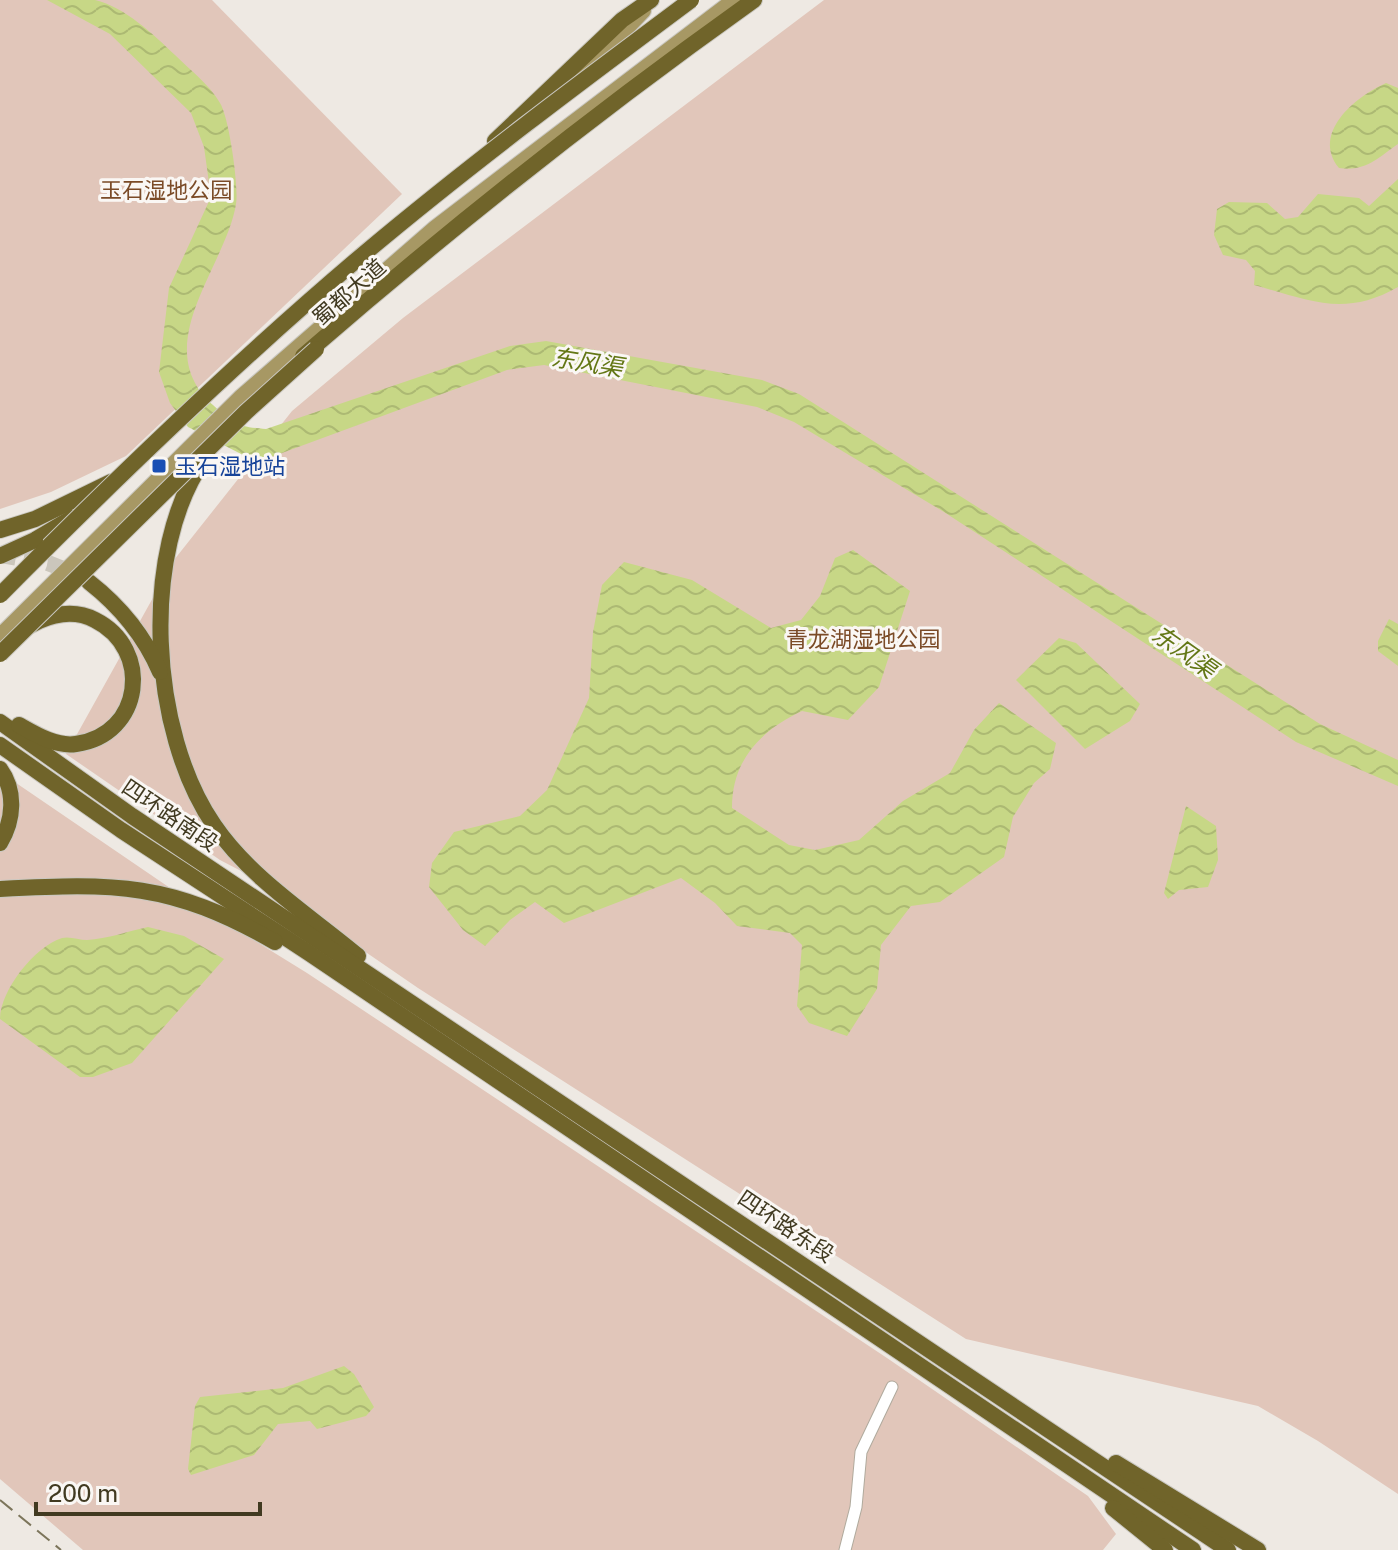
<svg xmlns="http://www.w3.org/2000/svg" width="1398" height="1550" font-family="'Public Sans','Noto Sans SC',sans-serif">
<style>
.park{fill:#e1c6ba}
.water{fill:url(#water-waves)}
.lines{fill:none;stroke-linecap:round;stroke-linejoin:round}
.highway-tunnel{stroke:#cbc6bc;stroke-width:16;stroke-dasharray:16 8;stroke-linecap:butt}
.minor-casing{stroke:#b0aa9d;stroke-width:13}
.major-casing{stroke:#cac8c1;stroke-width:16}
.highway-casing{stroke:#cac8c1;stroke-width:18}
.minor{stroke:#fff;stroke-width:11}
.major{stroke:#a79864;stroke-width:14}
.highway{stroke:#70642a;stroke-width:16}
.rail{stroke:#7c755b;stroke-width:2;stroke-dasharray:16 8;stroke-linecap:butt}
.highway-bridge-casing{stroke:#cac8c1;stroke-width:18;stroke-linecap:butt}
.highway-bridge{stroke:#70642a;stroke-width:16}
.transit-dot{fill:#1a4fb4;stroke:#faf7f4;stroke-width:3}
.labels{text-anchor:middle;stroke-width:6;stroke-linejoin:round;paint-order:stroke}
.park-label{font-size:22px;fill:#7b4b27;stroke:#faf7f4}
.street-label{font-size:22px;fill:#413a21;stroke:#faf7f4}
.transit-label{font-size:22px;fill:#164399;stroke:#faf7f4;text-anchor:start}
.water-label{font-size:24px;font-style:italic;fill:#637715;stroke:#faf7f4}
</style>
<defs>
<pattern id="water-waves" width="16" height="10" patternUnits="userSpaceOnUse" patternTransform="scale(2)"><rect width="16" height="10" fill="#c7d786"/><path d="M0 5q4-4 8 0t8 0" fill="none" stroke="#acb973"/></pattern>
</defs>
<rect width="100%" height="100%" fill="#eee9e3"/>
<!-- park -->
<g class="park">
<path d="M0,0H212L402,194L126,456L51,492L0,509Z"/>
<path d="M824,0H1398V1494L1318,1441L1258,1406L966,1339L418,988L268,885L220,860L66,754L174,560L292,411L403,318Z"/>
<path d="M0,772L173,890L307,973L887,1358L1088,1496L1116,1534L1103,1550H83L0,1479Z"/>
</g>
<!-- water -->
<g class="water">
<path d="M47,0C62,0 81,0 95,0C125,7 154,35 175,55C190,70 209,84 220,103C229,117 239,187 236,204C226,267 147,346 213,405C234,424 238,427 266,429L510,346L546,341L762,380L799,394L1320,724L1398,760V786L1296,742L944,512L794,422L757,407L544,365L507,370L263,460L247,457L188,427L170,403L159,372L169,288L211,197L204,147L191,113L110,34Z"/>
<path d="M1386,83L1398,88V144C1378,158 1365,172 1339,168C1311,133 1355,97 1386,83Z"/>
<path d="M1398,179V287C1344,318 1309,300 1254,285L1255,271L1246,260L1223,255L1214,235L1217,209L1229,202L1267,203L1285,219L1298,217L1318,194L1359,198L1369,206Z"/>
<path d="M853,550L910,591L879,687L848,720L802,711C760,731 732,760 732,808L789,845L815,850L859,840L903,801L950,773L974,730L999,703L1056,743L1050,769L1034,783L1013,817L1004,857L940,902L911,906L881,945L877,989L847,1036L809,1023L797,1006L802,945L790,933L737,926L715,903L681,878L564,923L535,902L510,920L485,946L463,930L429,887L432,863L454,832L520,816L547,790L589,698L593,632L602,585L624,562L692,580L771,628L801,620L820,596L835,558Z"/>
<path d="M1389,619L1398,624V666L1378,651V641Z"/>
<path d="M1059,638L1076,643L1140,704L1130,721L1085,749L1016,680Z"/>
<path d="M1186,806L1216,826L1218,860L1208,887L1179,890L1168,899L1164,893Z"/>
<path d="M148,927L184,936L224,959L132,1063L93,1077H80L0,1019C0,991 34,947 62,938C70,936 79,940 87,940C107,939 129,931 148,927Z"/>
<path d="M344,1366L354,1374L374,1407L366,1416L317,1429L310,1421L278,1424L254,1455L191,1475L188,1469L195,1406L200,1397L283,1388Z"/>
</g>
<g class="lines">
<!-- highway-tunnel -->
<path class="highway-tunnel" d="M0,555L48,563L78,575"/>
<defs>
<path id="minor" d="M845,1550L856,1507L861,1452L892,1387"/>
<g id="major">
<path d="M581,77L644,11"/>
<path d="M0,635L241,396L435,227L733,0"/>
</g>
<g id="highway">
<path d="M495,141L622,20L651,0"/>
<path d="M303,356C448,230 598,111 754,0"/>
<path d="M205,458C139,551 150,733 214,825C250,878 309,915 358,956"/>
<path d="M0,530L35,519L111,482"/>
<path d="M35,540L72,518"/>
<path d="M89,582C121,607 144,635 160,672"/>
<path d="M0,722L132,816L1228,1550"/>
<path d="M19,725C35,734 56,747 76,744C143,735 153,649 95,620C74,609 50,614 31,625"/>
<path d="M0,745L121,830L309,953L1193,1550"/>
<path d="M0,769C16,791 14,820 0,843"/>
<path d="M0,889C116,883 170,882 275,942"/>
<path d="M1116,1463L1258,1550"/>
<path d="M1113,1508L1165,1550"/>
</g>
</defs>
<!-- minor casing -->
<use href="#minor" class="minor-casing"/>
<!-- major casing -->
<use href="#major" class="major-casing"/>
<!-- highway casing -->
<use href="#highway" class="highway-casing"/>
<!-- minor -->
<use href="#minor" class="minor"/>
<!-- major -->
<use href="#major" class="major"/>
<!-- highway -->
<use href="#highway" class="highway"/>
<!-- rail -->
<path class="rail" d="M0,1500L61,1550"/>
<defs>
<g id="highway-bridge">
<path d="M0,556L35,540"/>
<path d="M0,595C118,476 238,360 366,252C471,164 581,82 691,0"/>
<path d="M0,654L246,412L316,349"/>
</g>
</defs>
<!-- highway-bridge casing -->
<use href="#highway-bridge" class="highway-bridge-casing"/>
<!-- highway-bridge -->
<use href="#highway-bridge" class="highway-bridge"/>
</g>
<!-- markers -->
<rect class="transit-dot" x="151" y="458" width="16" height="16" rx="4"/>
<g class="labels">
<!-- park labels -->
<g class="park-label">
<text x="166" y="198">玉石湿地公园</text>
<text x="863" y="647">青龙湖湿地公园</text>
</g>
<!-- street labels -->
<g class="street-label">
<text transform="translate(349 292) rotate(-41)" y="8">蜀都大道</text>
<text transform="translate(170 815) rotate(34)" y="8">四环路南段</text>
<text transform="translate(786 1226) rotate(34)" y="8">四环路东段</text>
</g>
<!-- transit labels -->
<g class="transit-label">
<text x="175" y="474">玉石湿地站</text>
</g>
<!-- water labels -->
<g class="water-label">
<text transform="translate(587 363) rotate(9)" y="8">东风渠</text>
<text transform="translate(1184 652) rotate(35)" y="8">东风渠</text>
</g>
</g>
<!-- scale -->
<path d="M36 1502v12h224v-12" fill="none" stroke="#413a21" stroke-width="4"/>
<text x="48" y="1502" font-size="24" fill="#413a21" stroke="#faf7f4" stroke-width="6" paint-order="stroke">200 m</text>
</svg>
